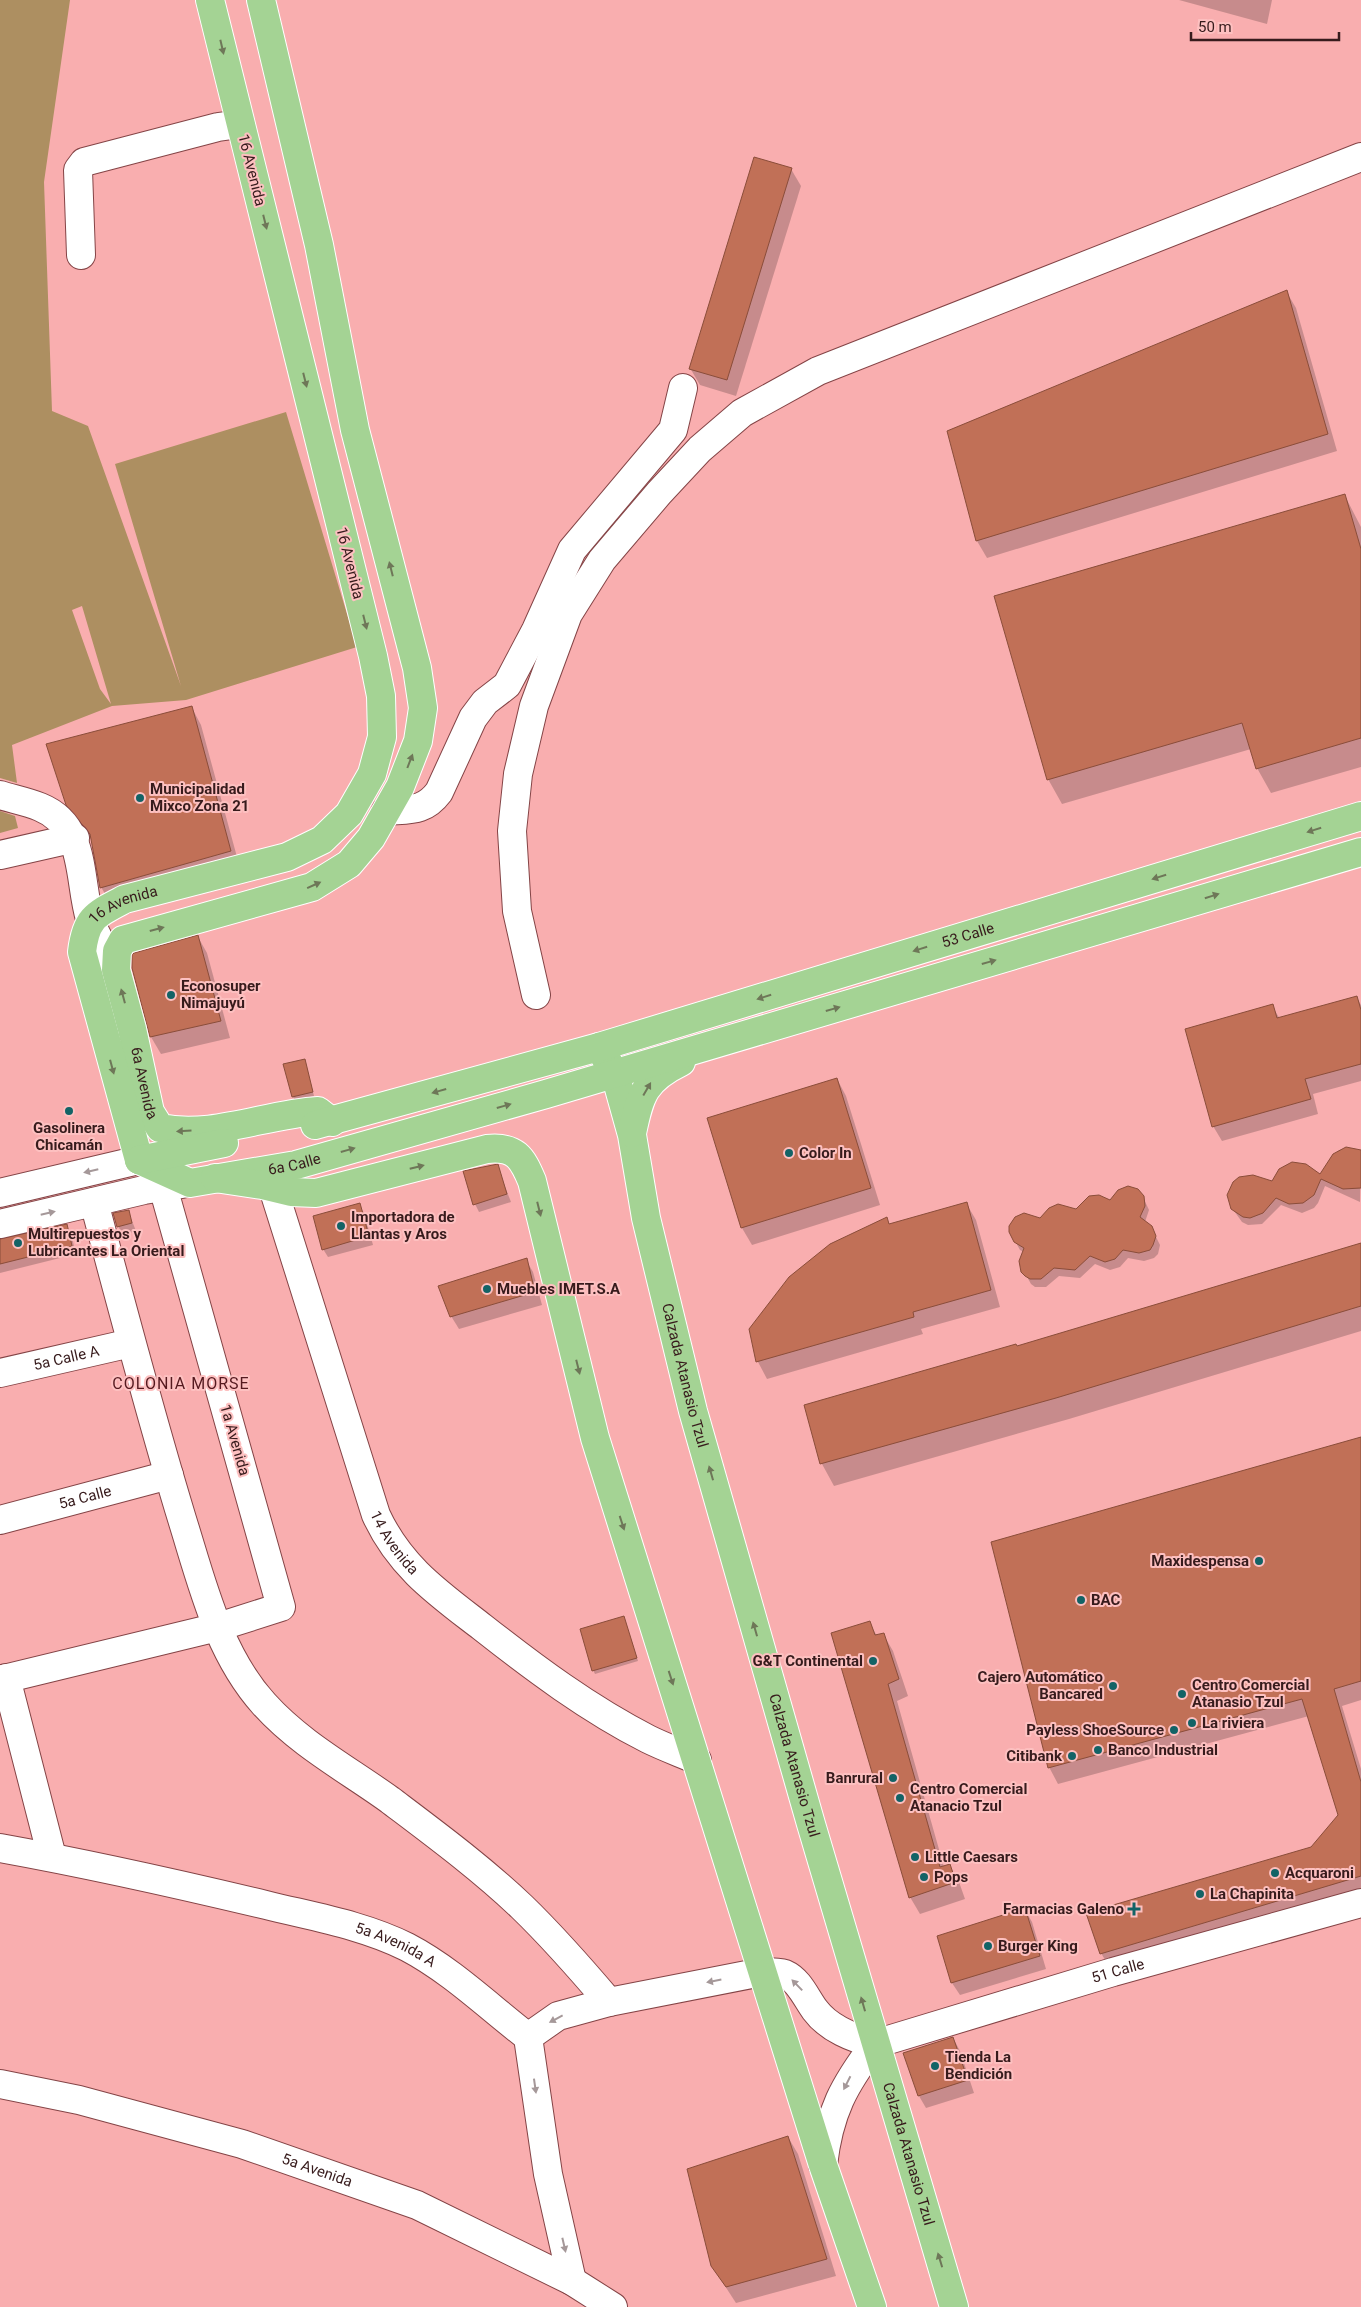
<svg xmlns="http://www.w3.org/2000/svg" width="1361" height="2307" font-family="Roboto,sans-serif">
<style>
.green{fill:#ad8f61;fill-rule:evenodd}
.shadow{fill:#0003}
.building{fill:#c17057;stroke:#8a4d3a}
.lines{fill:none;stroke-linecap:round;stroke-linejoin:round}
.minor-casing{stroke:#844446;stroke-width:30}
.major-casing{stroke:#fff;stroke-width:30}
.minor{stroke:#fff;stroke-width:28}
.major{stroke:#a4d394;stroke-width:28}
.oneway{fill:#6e7758}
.oneway2{fill:#a59899}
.poi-dot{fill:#136366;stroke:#fdc0c0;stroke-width:2}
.labels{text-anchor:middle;stroke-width:4;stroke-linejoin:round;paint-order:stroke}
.street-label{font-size:15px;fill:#371b1c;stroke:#fdc0c0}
.poi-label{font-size:15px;font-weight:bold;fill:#371b1c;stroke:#fdc0c0;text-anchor:start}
.neighbourhood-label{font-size:16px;letter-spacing:1px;fill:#55191f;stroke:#fdc0c0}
</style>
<rect width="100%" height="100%" fill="#f9aeaf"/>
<!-- green -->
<g class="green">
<path d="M0,0H70L44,182L52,411L88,426L181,686L115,464L286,412L357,647L186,700L112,706L12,745L17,783L0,778ZM82,606L111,704L100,689L72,610Z"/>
<path d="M0,811L15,816L18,828L0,833Z"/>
</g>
<!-- shadow -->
<g class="shadow">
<path d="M1179,0H1272L1267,24Z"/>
<path d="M791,169L801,186L736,396L700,385L690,368Z"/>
<path d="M1286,291L1296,308L1337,451L987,558L977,541L948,431Z"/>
<path d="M1345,496L1361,527V767L1271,793L1257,768L1251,749L1062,804L1048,779Z"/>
<path d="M192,708L201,725L240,868L111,904L101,887L92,840L78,822L68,804Z"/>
<path d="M198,937L207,953L230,1038L161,1054L151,1037L133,968Z"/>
<path d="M1357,998L1361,1005V1081L1313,1094L1318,1114L1222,1141L1213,1126L1272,1006L1280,1019Z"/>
<path d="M306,1064L314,1096L295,1100L293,1097Z"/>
<path d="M837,1079L846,1096L880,1205L752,1245L742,1228L709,1118Z"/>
<path d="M1353,1148L1361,1151L1360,1202L1325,1186L1318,1203L1314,1208L1302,1213L1281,1205L1262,1224L1248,1225L1242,1222L1232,1208L1273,1183L1320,1176L1339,1150Z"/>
<path d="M497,1166L511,1202L479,1212L475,1204Z"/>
<path d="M1141,1193L1149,1210L1145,1222L1151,1227L1160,1245L1158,1254L1154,1258L1144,1261L1128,1258L1120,1267L1110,1270L1095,1264L1080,1278L1059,1276L1046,1287H1035L1031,1284L1021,1266L1024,1252L1020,1250L1015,1241L1040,1220Z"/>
<path d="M966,1203L976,1220L1000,1307L921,1329L923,1334L767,1379L758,1362L750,1329L886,1218L890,1225Z"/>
<path d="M359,1205L364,1213L373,1245L328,1257L323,1249Z"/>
<path d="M128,1211L136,1231L123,1235L118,1226Z"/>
<path d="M66,1226L71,1234L76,1254L0,1273V1240Z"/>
<path d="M1361,1244V1331L1069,1419L834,1486L822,1464L805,1406L1017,1348Z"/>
<path d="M526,1260L533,1272L542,1305L459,1329L451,1316Z"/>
<path d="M1361,1439V1700L1342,1706L1361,1769V1896L1111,1970L1101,1953L1312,1848L1340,1815L1309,1716L1058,1784L1049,1767Z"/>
<path d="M624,1618L638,1661L595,1674L593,1670Z"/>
<path d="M869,1622L877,1636L883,1634L893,1651L908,1696L897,1701L944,1867L949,1865L959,1882L965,1899L920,1914L910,1897Z"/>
<path d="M1025,1910L1032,1922L1046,1969L960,1995L952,1983L938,1937Z"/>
<path d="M953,2038L960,2051L974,2093L926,2108L919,2096L905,2053Z"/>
<path d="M788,2137L798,2154L836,2276L736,2303L712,2266Z"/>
</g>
<!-- building -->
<g class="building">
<path d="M754,157L792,168L727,380L689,369Z"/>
<path d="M1287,290L1328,434L976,541L947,431Z"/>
<path d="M1345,494L1361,549V738L1256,769L1242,723L1047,780L994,596Z"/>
<path d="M192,706L231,851L100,888L90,834L66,805L46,744Z"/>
<path d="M198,935L221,1021L150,1037L132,968V955L134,953Z"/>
<path d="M1357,996L1361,1010V1064L1305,1079L1311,1099L1212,1127L1185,1029L1273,1004L1277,1018Z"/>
<path d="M305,1059L313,1092L292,1097L283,1064Z"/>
<path d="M837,1078L871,1188L741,1228L707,1118Z"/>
<path d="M1346,1147L1361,1150V1188L1343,1189L1321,1179L1314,1195L1303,1203L1289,1204L1276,1198L1263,1213L1250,1218L1243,1217L1231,1209L1227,1195L1233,1182L1239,1177L1253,1175L1272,1181L1279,1169L1292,1162L1306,1164L1320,1174L1333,1154Z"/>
<path d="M498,1164L507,1194L473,1205L463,1171Z"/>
<path d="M1128,1186L1138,1189L1144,1196L1145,1206L1140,1217L1152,1226L1156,1236L1153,1245L1150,1250L1139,1253L1123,1250L1115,1259L1105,1262L1090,1256L1075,1270L1054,1268L1041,1279H1030L1025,1276L1021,1272L1019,1261L1024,1248L1014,1242L1009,1232V1226L1015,1217L1024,1213L1040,1218L1049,1208L1058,1204L1076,1209L1089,1196L1099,1195L1110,1200L1118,1190Z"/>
<path d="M967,1202L991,1290L913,1312L914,1317L756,1362L749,1329L789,1277L830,1244L887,1217L889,1224Z"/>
<path d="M360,1203L369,1236L322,1250L313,1216Z"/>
<path d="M129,1210L132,1223L117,1227L113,1213Z"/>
<path d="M67,1224L72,1246L0,1264V1239Z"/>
<path d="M1361,1243V1306L1056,1398L820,1464L804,1405L1016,1344L1017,1346Z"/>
<path d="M527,1258L535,1292L450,1317L438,1286Z"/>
<path d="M1361,1437V1681L1334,1689L1361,1782V1876L1100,1954L1086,1913L1311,1847L1338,1815L1302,1699L1048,1768L991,1542Z"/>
<path d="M624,1616L637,1658L592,1671L580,1629Z"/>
<path d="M870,1621L875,1635L884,1633L899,1679L888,1684L940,1867L950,1864L956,1882L909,1898L831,1633Z"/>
<path d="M1025,1908L1040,1956L951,1983L937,1936Z"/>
<path d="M953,2037L968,2080L918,2096L903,2053Z"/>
<path d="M788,2136L827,2259L726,2287L711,2266L687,2169Z"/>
</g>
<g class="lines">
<defs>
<g id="minor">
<path d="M81,255L78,170L84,162L218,127L240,124"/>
<path d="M0,795C13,799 28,802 40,807C87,826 78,879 90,919C95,936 108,954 116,970"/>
<path d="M386,811C410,809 424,812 439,792L473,718L485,702L507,685L536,630L572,550L673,430L683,388"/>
<path d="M0,855L75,838"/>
<path d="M536,995L517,911L512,831L518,774L534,706L568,614L602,560L659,493L700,449L742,413L818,371L1361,157"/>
<path id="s1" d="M273,1188L376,1515C400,1567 438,1593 482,1627C534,1668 589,1709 648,1739C664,1747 681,1753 697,1760"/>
<path d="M0,1193L139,1160"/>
<path d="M94,1202C122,1308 150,1414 182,1519C202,1583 218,1653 264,1704C300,1744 347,1769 390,1800C435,1834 481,1868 522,1907C553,1937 581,1969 609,2002"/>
<path d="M0,1224L144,1190L182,1184"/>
<path id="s2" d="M0,1373L131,1343"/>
<path id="s3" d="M0,1520L169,1475"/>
<path d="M6,1678L52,1857"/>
<path d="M0,1680L218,1627L281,1607L163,1187"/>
<path id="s4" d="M0,1848C89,1864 178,1884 266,1905C314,1917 363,1925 407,1947C451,1970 489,2007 528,2037"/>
<path id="s5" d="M528,2037L558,2016L609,2002L762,1972C768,1972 779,1972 785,1974C799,1980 806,1998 815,2010C829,2029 853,2038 875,2044L1113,1972L1361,1903"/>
<path d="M528,2037L548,2174L572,2281"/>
<path id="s6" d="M0,2084L79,2100L242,2144L417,2205L572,2281L613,2307"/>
<path d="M823,2165C829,2112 844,2085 875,2044"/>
</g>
<g id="major">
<path id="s7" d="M261,0L319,245L355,430L417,668L423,708L418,741L400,787L371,838L349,864L312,887L123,940L117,951L116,970L132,1029L150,1112L160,1128C212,1139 266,1114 318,1111L332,1122"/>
<path id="s8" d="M599,1047L615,1074L632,1135L646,1218L693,1411L811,1824L954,2307"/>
<path id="s9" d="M315,1125L599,1047L1361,816"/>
<path d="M632,1133C640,1095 644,1080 681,1062"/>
<path id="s10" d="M139,1160L82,952C86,917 96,914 125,899L287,857L322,840L349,814L372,774L382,737L381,696L373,656L210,0"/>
<path id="s11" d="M139,1160L190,1183L296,1165L546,1094L1361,852"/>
<path d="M139,1160L224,1143"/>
<path d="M215,1178L262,1185L291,1192L316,1193L487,1149C515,1146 522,1157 532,1181L595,1438L823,2165L872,2307"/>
</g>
</defs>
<!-- minor casing -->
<use href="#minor" class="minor-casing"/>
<!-- major casing -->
<use href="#major" class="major-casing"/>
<!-- minor -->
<use href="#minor" class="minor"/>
<!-- major -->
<use href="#major" class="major"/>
</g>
<!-- one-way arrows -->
<defs><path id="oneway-solid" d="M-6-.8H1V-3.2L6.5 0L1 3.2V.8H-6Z" transform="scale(1.25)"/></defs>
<g class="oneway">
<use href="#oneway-solid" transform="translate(222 47) rotate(77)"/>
<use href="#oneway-solid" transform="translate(265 222) rotate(76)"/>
<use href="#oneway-solid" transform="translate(305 380) rotate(76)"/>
<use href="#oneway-solid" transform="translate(391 569) rotate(-104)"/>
<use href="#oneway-solid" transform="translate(365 622) rotate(76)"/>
<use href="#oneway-solid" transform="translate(410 761) rotate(-69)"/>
<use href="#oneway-solid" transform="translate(1314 830) rotate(163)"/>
<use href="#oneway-solid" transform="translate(1159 877) rotate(163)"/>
<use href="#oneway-solid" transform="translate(314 885) rotate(-24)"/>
<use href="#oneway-solid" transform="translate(1212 896) rotate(-17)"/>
<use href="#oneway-solid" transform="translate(157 929) rotate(-15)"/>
<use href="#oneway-solid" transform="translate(920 949) rotate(163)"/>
<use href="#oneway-solid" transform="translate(989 962) rotate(-16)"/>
<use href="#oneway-solid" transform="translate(123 996) rotate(-105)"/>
<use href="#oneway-solid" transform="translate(764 997) rotate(163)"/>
<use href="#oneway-solid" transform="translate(833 1009) rotate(-16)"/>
<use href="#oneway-solid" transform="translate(112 1067) rotate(75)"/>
<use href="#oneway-solid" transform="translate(647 1089) rotate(-60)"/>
<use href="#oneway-solid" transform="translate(439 1091) rotate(164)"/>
<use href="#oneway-solid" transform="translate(504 1106) rotate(-16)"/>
<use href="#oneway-solid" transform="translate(184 1131) rotate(177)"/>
<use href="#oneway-solid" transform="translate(348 1150) rotate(-16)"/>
<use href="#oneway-solid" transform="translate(417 1167) rotate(-14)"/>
<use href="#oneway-solid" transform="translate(539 1209) rotate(76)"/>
<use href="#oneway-solid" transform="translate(578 1367) rotate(76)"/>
<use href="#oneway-solid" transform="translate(711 1473) rotate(-106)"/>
<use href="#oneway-solid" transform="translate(622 1523) rotate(72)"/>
<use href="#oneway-solid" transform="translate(755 1629) rotate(-106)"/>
<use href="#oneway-solid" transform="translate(671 1678) rotate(72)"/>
<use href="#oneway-solid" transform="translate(863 2004) rotate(-106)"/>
<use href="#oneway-solid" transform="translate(940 2260) rotate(-107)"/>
</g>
<g class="oneway2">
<use href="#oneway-solid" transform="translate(91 1171) rotate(167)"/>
<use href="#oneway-solid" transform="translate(48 1213) rotate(-13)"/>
<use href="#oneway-solid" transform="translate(714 1981) rotate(169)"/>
<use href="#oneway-solid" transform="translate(797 1985) rotate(-134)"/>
<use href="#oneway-solid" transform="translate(556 2019) rotate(152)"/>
<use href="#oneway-solid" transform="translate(847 2083) rotate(117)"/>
<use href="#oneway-solid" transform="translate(535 2086) rotate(82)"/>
<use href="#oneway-solid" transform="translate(564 2245) rotate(77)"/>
</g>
<!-- markers -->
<g class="poi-dot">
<circle cx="140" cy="798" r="5"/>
<circle cx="171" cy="995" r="5"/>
<circle cx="69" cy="1111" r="5"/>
<circle cx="789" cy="1153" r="5"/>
<circle cx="341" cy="1226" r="5"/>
<circle cx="18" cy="1243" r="5"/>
<circle cx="487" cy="1289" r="5"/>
<circle cx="1259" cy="1561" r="5"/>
<circle cx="1081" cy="1600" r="5"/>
<circle cx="873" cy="1661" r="5"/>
<circle cx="1113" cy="1686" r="5"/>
<circle cx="1182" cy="1694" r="5"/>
<circle cx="1192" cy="1723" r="5"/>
<circle cx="1174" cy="1730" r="5"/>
<circle cx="1098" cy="1750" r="5"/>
<circle cx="1072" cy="1756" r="5"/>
<circle cx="893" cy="1778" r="5"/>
<circle cx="900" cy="1798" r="5"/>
<circle cx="915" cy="1857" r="5"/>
<circle cx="1275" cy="1873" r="5"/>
<circle cx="924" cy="1877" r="5"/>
<circle cx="1200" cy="1894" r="5"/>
<path d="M1131.5 1901.5h5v5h5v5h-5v5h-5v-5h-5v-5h5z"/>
<circle cx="988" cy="1946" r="5"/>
<circle cx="935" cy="2066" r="5"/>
</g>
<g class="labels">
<!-- street labels -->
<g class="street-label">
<text transform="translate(252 170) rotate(76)" y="5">16 Avenida</text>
<text transform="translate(350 563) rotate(76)" y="5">16 Avenida</text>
<text dy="5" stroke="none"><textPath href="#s10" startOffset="285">16 Avenida</textPath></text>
<text dy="5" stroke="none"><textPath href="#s9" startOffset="680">53 Calle</textPath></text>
<text dy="5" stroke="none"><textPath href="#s7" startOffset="1290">6a Avenida</textPath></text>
<text dy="5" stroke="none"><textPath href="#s11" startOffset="162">6a Calle</textPath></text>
<text dy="5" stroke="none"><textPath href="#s2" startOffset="68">5a Calle A</textPath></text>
<text dy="5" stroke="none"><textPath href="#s8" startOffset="341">Calzada Atanasio Tzul</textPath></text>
<text transform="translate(235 1440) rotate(74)" y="5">1a Avenida</text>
<text dy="5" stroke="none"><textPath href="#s3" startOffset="88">5a Calle</textPath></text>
<text dy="5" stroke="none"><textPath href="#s1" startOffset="376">14 Avenida</textPath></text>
<text dy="5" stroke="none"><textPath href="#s8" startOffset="746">Calzada Atanasio Tzul</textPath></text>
<text dy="5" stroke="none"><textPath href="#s4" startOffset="408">5a Avenida A</textPath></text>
<text dy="5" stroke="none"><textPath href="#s5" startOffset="640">51 Calle</textPath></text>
<text dy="5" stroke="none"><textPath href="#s8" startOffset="1151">Calzada Atanasio Tzul</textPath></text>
<text dy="5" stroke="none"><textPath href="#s6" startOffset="329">5a Avenida</textPath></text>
</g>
<!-- poi labels -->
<g class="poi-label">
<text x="150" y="794">Municipalidad<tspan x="150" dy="17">Mixco Zona 21</tspan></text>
<text x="181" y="991">Econosuper<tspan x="181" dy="17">Nimajuyú</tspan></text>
<text x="69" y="1133" text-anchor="middle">Gasolinera<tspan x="69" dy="17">Chicamán</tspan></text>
<text x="799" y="1158">Color In</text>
<text x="351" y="1222">Importadora de<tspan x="351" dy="17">Llantas y Aros</tspan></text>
<text x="28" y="1239">Multirepuestos y<tspan x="28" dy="17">Lubricantes La Oriental</tspan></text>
<text x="497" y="1294">Muebles IMET.S.A</text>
<text x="1249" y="1566" text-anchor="end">Maxidespensa</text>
<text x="1091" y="1605">BAC</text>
<text x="863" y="1666" text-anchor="end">G&amp;T Continental</text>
<text x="1103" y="1682" text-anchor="end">Cajero Automático<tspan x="1103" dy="17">Bancared</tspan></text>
<text x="1192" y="1690">Centro Comercial<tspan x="1192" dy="17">Atanasio Tzul</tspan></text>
<text x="1202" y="1728">La riviera</text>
<text x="1164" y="1735" text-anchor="end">Payless ShoeSource</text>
<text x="1108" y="1755">Banco Industrial</text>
<text x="1062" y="1761" text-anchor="end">Citibank</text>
<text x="883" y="1783" text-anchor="end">Banrural</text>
<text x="910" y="1794">Centro Comercial<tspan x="910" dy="17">Atanacio Tzul</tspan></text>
<text x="925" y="1862">Little Caesars</text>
<text x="1285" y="1878">Acquaroni</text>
<text x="934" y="1882">Pops</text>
<text x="1210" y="1899">La Chapinita</text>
<text x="1124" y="1914" text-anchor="end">Farmacias Galeno</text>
<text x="998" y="1951">Burger King</text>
<text x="945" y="2062">Tienda La<tspan x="945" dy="17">Bendición</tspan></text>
</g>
<!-- neighbourhood labels -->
<g class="neighbourhood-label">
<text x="181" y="1389">COLONIA MORSE</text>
</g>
</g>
<!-- scale -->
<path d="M1191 32v8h148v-8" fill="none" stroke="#371b1c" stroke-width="2.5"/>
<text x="1198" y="32" font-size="15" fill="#371b1c" stroke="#fdc0c0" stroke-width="4" paint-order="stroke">50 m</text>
</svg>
